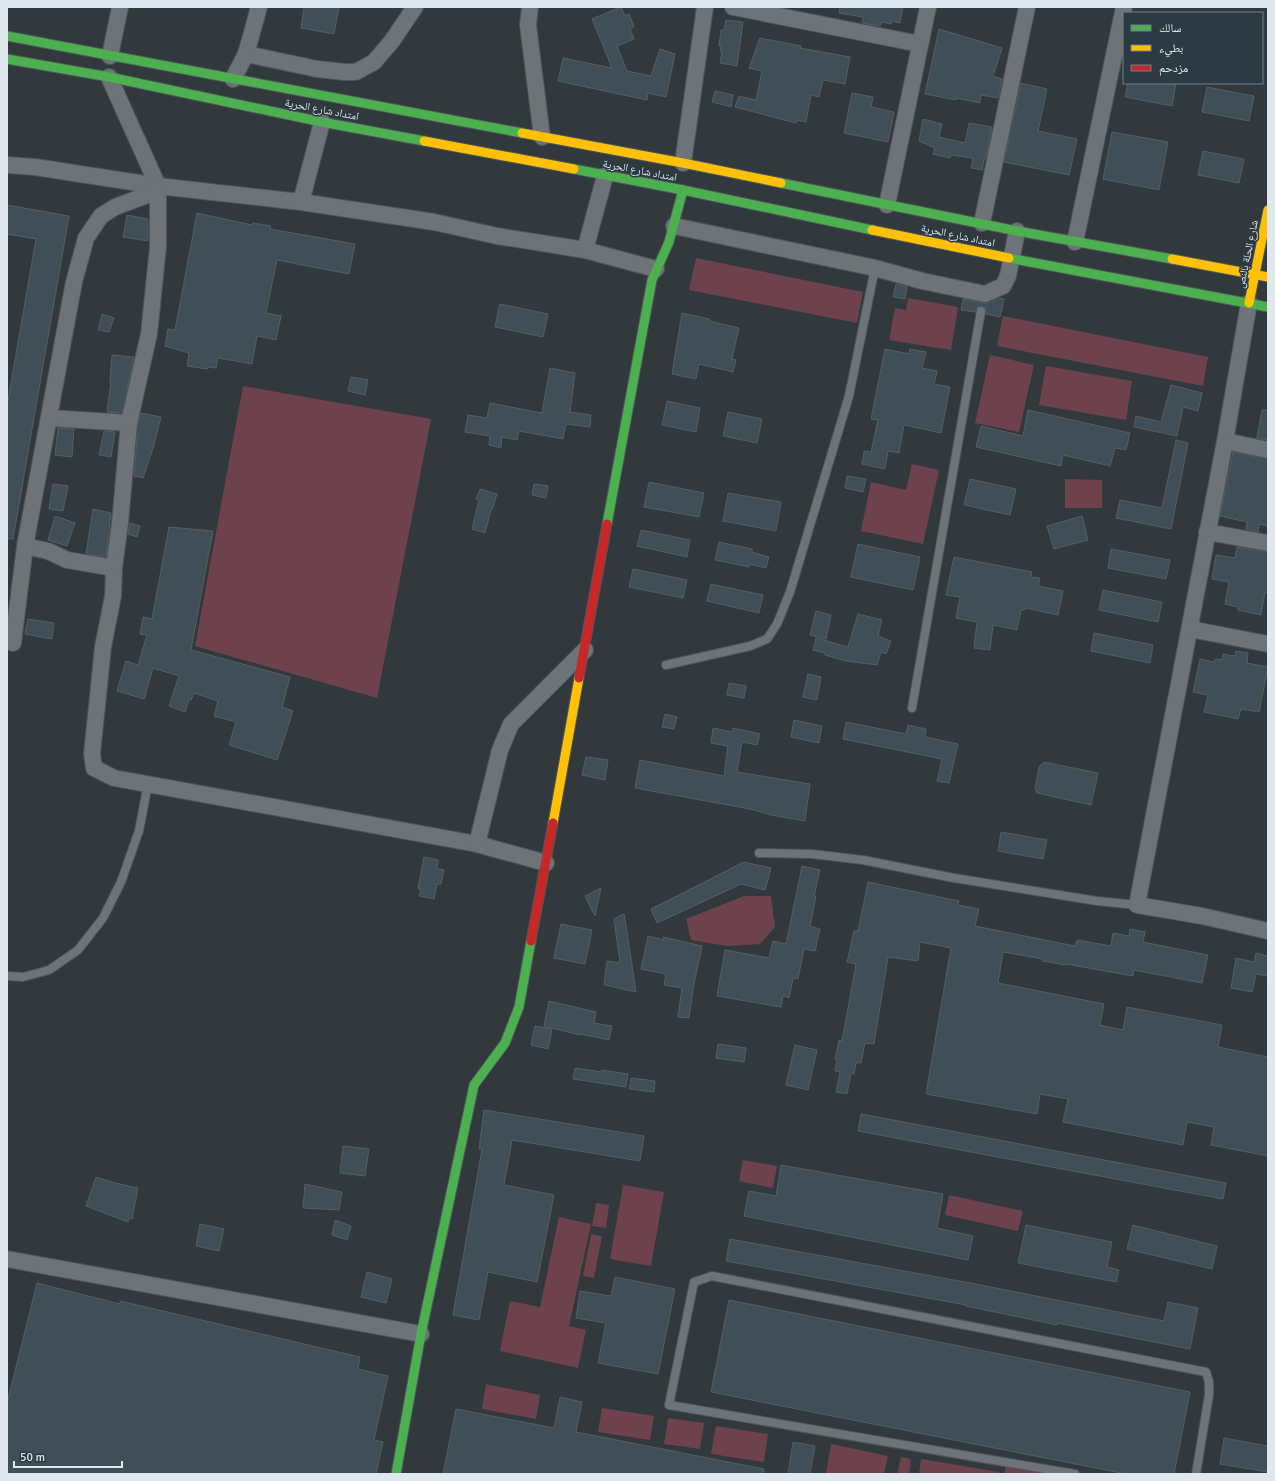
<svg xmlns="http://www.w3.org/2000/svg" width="1275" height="1481" font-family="Signika,'Noto Naskh Arabic',sans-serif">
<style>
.green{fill:#6e424d}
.building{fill:#404f57;stroke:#575e62}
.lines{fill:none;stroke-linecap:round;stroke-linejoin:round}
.lane-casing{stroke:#4d5558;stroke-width:10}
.street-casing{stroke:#4d5558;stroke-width:18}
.fast-casing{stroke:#4d5558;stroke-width:11}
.slow-casing{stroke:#4d5558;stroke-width:11}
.jam-casing{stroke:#4d5558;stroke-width:11}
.lane{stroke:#6d7377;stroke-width:8}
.street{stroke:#6d7377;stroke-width:16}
.fast{stroke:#4caf50;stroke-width:9}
.slow{stroke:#ffc107;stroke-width:9}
.jam{stroke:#c62828;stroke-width:9}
.labels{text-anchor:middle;stroke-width:3;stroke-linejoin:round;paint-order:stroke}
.street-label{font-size:11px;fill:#dfe8ee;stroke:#2b3a43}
</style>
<rect width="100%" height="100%" fill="#31393d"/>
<!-- green -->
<g class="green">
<path d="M696,258L863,292L857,323L689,290Z"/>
<path d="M908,298L958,307L951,350L889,340L895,308L906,310Z"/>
<path d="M1003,316L1208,357L1203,386L997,346Z"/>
<path d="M990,355L1034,365L1019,432L975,423Z"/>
<path d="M1046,366L1132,381L1126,420L1039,405Z"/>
<path d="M243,386L431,419L377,698L195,646Z"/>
<path d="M912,464L939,470L923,544L861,531L871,482L906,490Z"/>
<path d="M1065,479L1102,480V508H1065Z"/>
<path d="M744,896H771L775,927L760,944L727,946L691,940L686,919Z"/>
<path d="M743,1160L777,1166L773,1188L739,1181Z"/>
<path d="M623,1185L664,1192L651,1266L610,1259Z"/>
<path d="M949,1195L1023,1211L1018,1231L945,1215Z"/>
<path d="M596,1203L609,1205L606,1228L592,1226Z"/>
<path d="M559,1217L591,1224L569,1326L586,1330L578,1368L500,1351L510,1301L540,1307Z"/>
<path d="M591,1234L602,1236L594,1278L583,1276Z"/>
<path d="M486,1384L540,1395L536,1419L482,1409Z"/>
<path d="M602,1408L654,1416L650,1440L598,1432Z"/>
<path d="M668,1418L704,1423L700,1449L664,1444Z"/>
<path d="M716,1426L768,1434L764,1462L711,1454Z"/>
<path d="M831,1444L888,1456L884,1474H826Z"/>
<path d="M901,1457L911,1459L909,1474H897Z"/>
<path d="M921,1459L999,1472V1474H919Z"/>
<path d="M1006,1465L1049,1474H1004Z"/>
</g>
<!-- building -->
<g class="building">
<path d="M304,7H339L334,34L301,28Z"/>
<path d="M621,7L625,16L629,14L634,26L630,29L634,39L617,46L627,71L651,76L660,49L675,54L666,97L648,93L647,100L558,81L563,58L612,68L592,19Z"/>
<path d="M840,7H903L900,23L892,21L891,24L881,22L880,26L862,23L863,17L839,13Z"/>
<path d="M726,20L743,22L737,66L720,63L722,51H720L721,46H719L721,30H724Z"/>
<path d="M939,29L1002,48L993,76L1002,79L998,98L981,95L980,103L956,98V100L925,94Z"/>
<path d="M760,38L801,46L800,48L850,57L845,84L823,80L819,97L811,95L806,122L797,120L796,123L735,107L739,96L756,100L762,71L749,68Z"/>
<path d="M1021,83L1047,89L1038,131L1077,139L1069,175L1004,162Z"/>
<path d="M1128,83H1176L1172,106L1125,97Z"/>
<path d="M1207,87L1254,96L1249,121L1202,112Z"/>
<path d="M715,91L733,95L731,107L712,102Z"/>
<path d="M852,93L873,97L871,107L894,112L888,142L844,133Z"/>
<path d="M923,119L942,124L939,137L965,143L969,123L992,127L986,158L984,160L982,170L971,168L973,158L951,155L950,158L933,154L935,148L919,141Z"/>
<path d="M1112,132L1168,142L1159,190L1103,179Z"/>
<path d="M1203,151L1244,159L1239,183L1198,175Z"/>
<path d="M7,205L69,216L13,539H7V406L36,239L7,234Z"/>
<path d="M197,213L252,225L253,223L271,226L270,229L355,244L349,274L277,260L266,313L281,316L276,340L257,336L252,364L218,358L216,368L208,367L207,369L187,366L189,353L165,346L168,329L175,330Z"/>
<path d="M127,215L148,219V241L123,237Z"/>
<path d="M896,284L907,287L905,299L893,297Z"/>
<path d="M999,298L1004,299L1000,317L986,314V309L982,306L977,307L975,312L961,310L963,299L984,303H989Z"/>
<path d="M500,304L548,314L543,337L495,327Z"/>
<path d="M682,313L709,319V321L739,328L732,359L736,360L733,372L699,364L696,379L672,374Z"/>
<path d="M102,314L114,318L109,332L98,330Z"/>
<path d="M885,349L909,354L910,349L926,352L922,368L937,371L934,384L950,387L941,433L904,425L899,453L888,451L885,469L862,464L864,451L871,452L878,420L871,419Z"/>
<path d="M112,355L134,357L122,413L107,412L111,382H110Z"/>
<path d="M550,368L575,373L570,412L591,415L590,427L566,424L563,439L519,431L517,440L502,437L501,448L489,445L490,436L465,432L468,415L487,418L490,403L542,413Z"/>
<path d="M351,377L368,380L365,395L348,391Z"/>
<path d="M1171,385L1202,393L1198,411L1183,407L1177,436L1134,427L1136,416L1161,422Z"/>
<path d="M667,401L700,408L696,432L662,425Z"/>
<path d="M1028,410L1130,433L1126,450L1115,448L1110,466L1063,455L1061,466L976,447L981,426L1023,436Z"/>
<path d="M1262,410H1268V440L1257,438Z"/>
<path d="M728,412L762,419L757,443L723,436Z"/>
<path d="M141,413L161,417L153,448L143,478L134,476L138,424Z"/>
<path d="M58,428L74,429L72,457L55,455Z"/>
<path d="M104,431L115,432L111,457L99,455Z"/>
<path d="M1176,440L1188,443L1171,529L1116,518L1120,500L1162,508Z"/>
<path d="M1233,452L1268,459V526L1259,524L1258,532L1246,529L1247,522L1220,516Z"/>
<path d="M847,476L866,479L863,492L845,488Z"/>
<path d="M970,479L1016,489L1010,515L964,505Z"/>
<path d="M649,482L704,493L699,517L644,507Z"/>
<path d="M53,484L68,486L63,511L49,509Z"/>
<path d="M534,484L548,486L546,498L532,495Z"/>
<path d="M480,489L497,494L492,510H491L485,533L472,529L479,500L476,499Z"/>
<path d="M728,493L781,502L776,531L723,521Z"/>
<path d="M93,509L111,513L106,557L86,554Z"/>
<path d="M55,516L75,523L67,546L48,540Z"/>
<path d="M1082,516L1088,540L1054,549L1047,526Z"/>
<path d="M130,523L140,526L137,537L128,534Z"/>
<path d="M169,527L213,531L191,650L290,677L282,707L293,711L277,760L229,745L236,722L214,716L218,701L194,693L191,700L189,699L185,712L169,706L179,676L153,668L144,699L117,691L126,661L138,665L147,635L140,634L143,617L152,619Z"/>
<path d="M641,530L690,540L687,557L637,546Z"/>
<path d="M719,542L752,549V552L769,557L766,568L749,564V567L715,560Z"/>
<path d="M858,544L920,557L913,590L851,577Z"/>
<path d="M1237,547L1268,552V593L1265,592L1261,615L1238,610V607L1225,604L1229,582L1212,579L1216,555L1235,558Z"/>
<path d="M1111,549L1170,560L1166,579L1108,568Z"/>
<path d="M954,557L1032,572L1031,577L1040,578L1038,586L1063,591L1058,615L1025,608L1024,610H1021L1017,630L993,625L990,650L974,648L977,622L956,618L960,597L946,595Z"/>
<path d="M633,569L687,580L683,598L629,587Z"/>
<path d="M711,584L763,595L759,613L707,601Z"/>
<path d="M1103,590L1162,602L1158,622L1099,610Z"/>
<path d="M816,611L831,615L826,639L810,635Z"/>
<path d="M858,614L882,620L878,636L891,641L886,654L881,652L877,665L846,661L825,655V653L813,650L816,638L848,647Z"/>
<path d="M28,619L54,623L52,639L25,634Z"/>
<path d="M1094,633L1153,645L1150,663L1091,651Z"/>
<path d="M1236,651L1248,653L1247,663L1268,667L1259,712L1241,709L1238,719L1204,712L1208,695L1193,692L1200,659L1214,662L1215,659L1222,660L1223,654L1235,656Z"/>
<path d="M808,674L821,677L817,700L803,697Z"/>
<path d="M729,683L746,686L744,698L727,695Z"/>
<path d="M665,714L677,717L674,729L662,727Z"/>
<path d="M794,720L822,726L819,743L791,737Z"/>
<path d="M846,722L906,734L908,725L926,729L925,737L958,744L949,783L937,781L942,759L843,739Z"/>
<path d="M713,728L732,732L733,728L760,734L757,745L742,742L737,772L810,784L805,821L771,815L750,809L635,788L640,760L724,776L728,746L711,743Z"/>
<path d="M586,757L608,760L605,780L582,775Z"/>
<path d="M1044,762L1098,773L1091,805L1037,793L1035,788L1039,767Z"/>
<path d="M1001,832L1047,840L1043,859L998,851Z"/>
<path d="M424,857L438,860L437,869L444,870L441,884H437L434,899L419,896L421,889H418Z"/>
<path d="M744,862L771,868L765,890L741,884L657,923L651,909Z"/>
<path d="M802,866L820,870L814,896H816L810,926L820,929L815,951L804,949L798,979L793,978L789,998L783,996L781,1007L717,996L725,950L769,958L773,941L786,944Z"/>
<path d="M868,882L959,901L958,905L979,909L975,926L1075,946L1077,940L1111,946L1113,933L1129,936L1130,929L1145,932L1143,942L1208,955L1202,983L1134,970L1133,976L1066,964L1065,965L1043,961V959L1003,952L998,983L1104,1004L1100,1025L1123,1030L1127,1007L1222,1025L1218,1047L1268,1057V1156L1211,1145L1214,1127L1187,1122L1183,1145L1063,1122L1068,1099L1040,1094L1037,1114L926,1094L951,948L920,942L918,961L888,957L874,1044L865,1043L861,1063H856L854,1074L851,1073L847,1094L836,1092L840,1072L835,1071L837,1059H835L839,1040L842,1041L856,964L847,962L854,931H858Z"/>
<path d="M601,888L595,916L585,896Z"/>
<path d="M624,914L627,932L636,992L604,985L607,961L620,963L614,919Z"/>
<path d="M561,924L592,930L585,964L554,958Z"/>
<path d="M648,936L664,940L663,937L702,946L694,983L689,1018L678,1017L682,988L664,985L666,974L641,969Z"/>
<path d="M1256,953L1268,956V976L1256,974L1252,992L1231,988L1236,958L1254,962Z"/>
<path d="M549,1001L596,1012L594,1023L612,1026L609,1040L580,1034V1035L544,1026Z"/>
<path d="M535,1026L552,1029L548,1049L531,1045Z"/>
<path d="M718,1044L746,1048L744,1062L716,1058Z"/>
<path d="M795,1045L817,1050L808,1090L786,1085Z"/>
<path d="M575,1068L602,1072V1070L628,1074L626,1087L573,1079Z"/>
<path d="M631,1078L655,1081L654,1092L629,1089Z"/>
<path d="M484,1110L644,1136L640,1161L512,1140L504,1185L554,1195L537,1282L488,1272L479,1320L453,1315L482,1149H479Z"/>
<path d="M861,1114L1226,1183L1223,1199L858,1131Z"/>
<path d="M343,1146L369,1149L365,1176L340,1173Z"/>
<path d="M781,1165L943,1194L937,1228L973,1236L968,1260L744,1216L749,1191L776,1196Z"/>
<path d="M96,1177L115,1183L138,1188L132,1219L129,1218L128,1222L86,1206Z"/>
<path d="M305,1184L342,1192L339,1210L303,1208Z"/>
<path d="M335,1220L351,1226L347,1240L332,1235Z"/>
<path d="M200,1224L224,1229L219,1251L196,1246Z"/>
<path d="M1026,1225L1112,1242L1107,1267L1119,1270L1116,1282L1018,1263Z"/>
<path d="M1133,1225L1217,1246L1212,1269L1127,1249Z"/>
<path d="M730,1239L970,1283L1164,1321L1168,1302L1198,1308L1190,1349L1057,1323V1325L966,1306V1305L726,1261Z"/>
<path d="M367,1272L392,1279L386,1303L361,1297Z"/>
<path d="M615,1277L675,1289L658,1374L598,1363L606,1323L576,1318L580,1291L611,1296Z"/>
<path d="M37,1283L120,1304V1301L360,1357L358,1369L388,1376L374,1440L383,1442L376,1474H7V1403Z"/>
<path d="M729,1300L1190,1392L1174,1474H1126L711,1392Z"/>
<path d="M560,1397L582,1402L576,1432L764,1469V1474H443L456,1409L554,1428Z"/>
<path d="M1224,1438L1268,1446V1472L1220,1464Z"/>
<path d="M793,1442L815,1446L810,1474H788Z"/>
</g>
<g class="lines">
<defs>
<g id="lane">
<path d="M666,665L750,646L767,639L777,624L790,592L849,396L875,268"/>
<path d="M912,708L981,311"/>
<path d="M759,853L812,854L863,860L954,878L1097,901L1137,905"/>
<path d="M7,976L23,977L49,970L78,950L103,918L121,882L139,831L148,784"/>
<path d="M1075,1474L669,1405L694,1282L712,1276L1206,1372L1209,1382V1395L1196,1474"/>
</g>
<g id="street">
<path d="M259,7L246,54L317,69L345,72H356L374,62L392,41L415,7"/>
<path d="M530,7L528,25L542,137"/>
<path d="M733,7L920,44"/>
<path d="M110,56L120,7"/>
<path d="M109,77L158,186V247L149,334L129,423L120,523L114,568L113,596L103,647L92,754L94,768L114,778L477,844L546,863"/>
<path d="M233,79L246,54"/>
<path d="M683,163L705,7"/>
<path d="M7,165L35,167L158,186L301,202L434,222L497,236L585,250L656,269"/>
<path d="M301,202L322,122"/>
<path d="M887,205L928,7"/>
<path d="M982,223L1027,7"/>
<path d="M674,226L875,268L922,281L985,294L1003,286L1008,276L1017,231"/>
<path d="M1075,242L1124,7"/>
<path d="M585,250L605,176"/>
<path d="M1249,303L1225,441L1137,905L1202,916L1268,931"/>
<path d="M49,418L129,423"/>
<path d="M1225,441L1268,450"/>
<path d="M1207,532L1268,543"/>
<path d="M25,546L48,551L67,560L114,568"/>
<path d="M1190,629L1268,644"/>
<path d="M13,643L25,546L74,282L86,238L101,216L115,207L158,191"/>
<path d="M477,844L500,750L511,724L585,650"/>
<path d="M7,1259L421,1334"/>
</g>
<g id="fast">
<path d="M7,36L522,133"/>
<path d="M7,59L109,77L322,122L424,141"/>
<path d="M574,169L683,190L872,230"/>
<path d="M781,183L1017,231L1172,259"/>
<path d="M1009,258L1268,307"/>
<path d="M607,524L652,280L669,242L683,190"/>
<path d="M396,1474L421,1334L474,1085L505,1043L519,1007L531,941"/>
</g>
<g id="slow">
<path d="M522,133L683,163L781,183"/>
<path d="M424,141L574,169"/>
<path d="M872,230L1009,258"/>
<path d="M1172,259L1268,277"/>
<path d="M1249,303L1268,210"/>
<path d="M553,823L579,678"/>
</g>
<g id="jam">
<path d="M579,678L607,524"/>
<path d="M531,941L553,823"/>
</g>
</defs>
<!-- lane casing -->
<use href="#lane" class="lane-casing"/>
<!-- street casing -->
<use href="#street" class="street-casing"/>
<!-- fast casing -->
<use href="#fast" class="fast-casing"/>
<!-- slow casing -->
<use href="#slow" class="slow-casing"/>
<!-- jam casing -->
<use href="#jam" class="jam-casing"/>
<!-- lane -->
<use href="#lane" class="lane"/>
<!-- street -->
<use href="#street" class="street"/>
<!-- fast -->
<use href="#fast" class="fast"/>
<!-- slow -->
<use href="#slow" class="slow"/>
<!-- jam -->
<use href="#jam" class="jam"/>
</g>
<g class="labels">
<!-- street labels -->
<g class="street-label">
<text transform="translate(322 109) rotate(11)" y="4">امتداد شارع الحرية</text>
<text transform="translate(640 170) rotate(11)" y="4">امتداد شارع الحرية</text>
<text transform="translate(958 235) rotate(12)" y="4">امتداد شارع الحرية</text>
<text transform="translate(1247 254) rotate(-78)" y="4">شارع الحلة بالنص</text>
</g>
</g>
<!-- border -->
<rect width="1275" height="1481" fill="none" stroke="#dfe8ee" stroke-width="16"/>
<!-- legend -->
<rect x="1123" y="12" width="140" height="72" fill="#2b3a43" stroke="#738087"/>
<rect x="1131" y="25" width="20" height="6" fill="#4caf50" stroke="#738087"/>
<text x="1159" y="32" font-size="12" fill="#dfe8ee">سالك</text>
<rect x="1131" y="45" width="20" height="6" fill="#ffc107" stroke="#738087"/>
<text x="1159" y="52" font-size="12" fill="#dfe8ee">بطيء</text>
<rect x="1131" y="65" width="20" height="6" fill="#c62828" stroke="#738087"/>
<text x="1159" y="72" font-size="12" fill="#dfe8ee">مزدحم</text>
<!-- scale -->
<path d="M14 1461v6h108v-6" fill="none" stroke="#dfe8ee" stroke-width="2"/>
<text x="20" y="1461" font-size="12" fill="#dfe8ee" stroke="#2b3a43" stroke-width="3" paint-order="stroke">50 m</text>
</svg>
